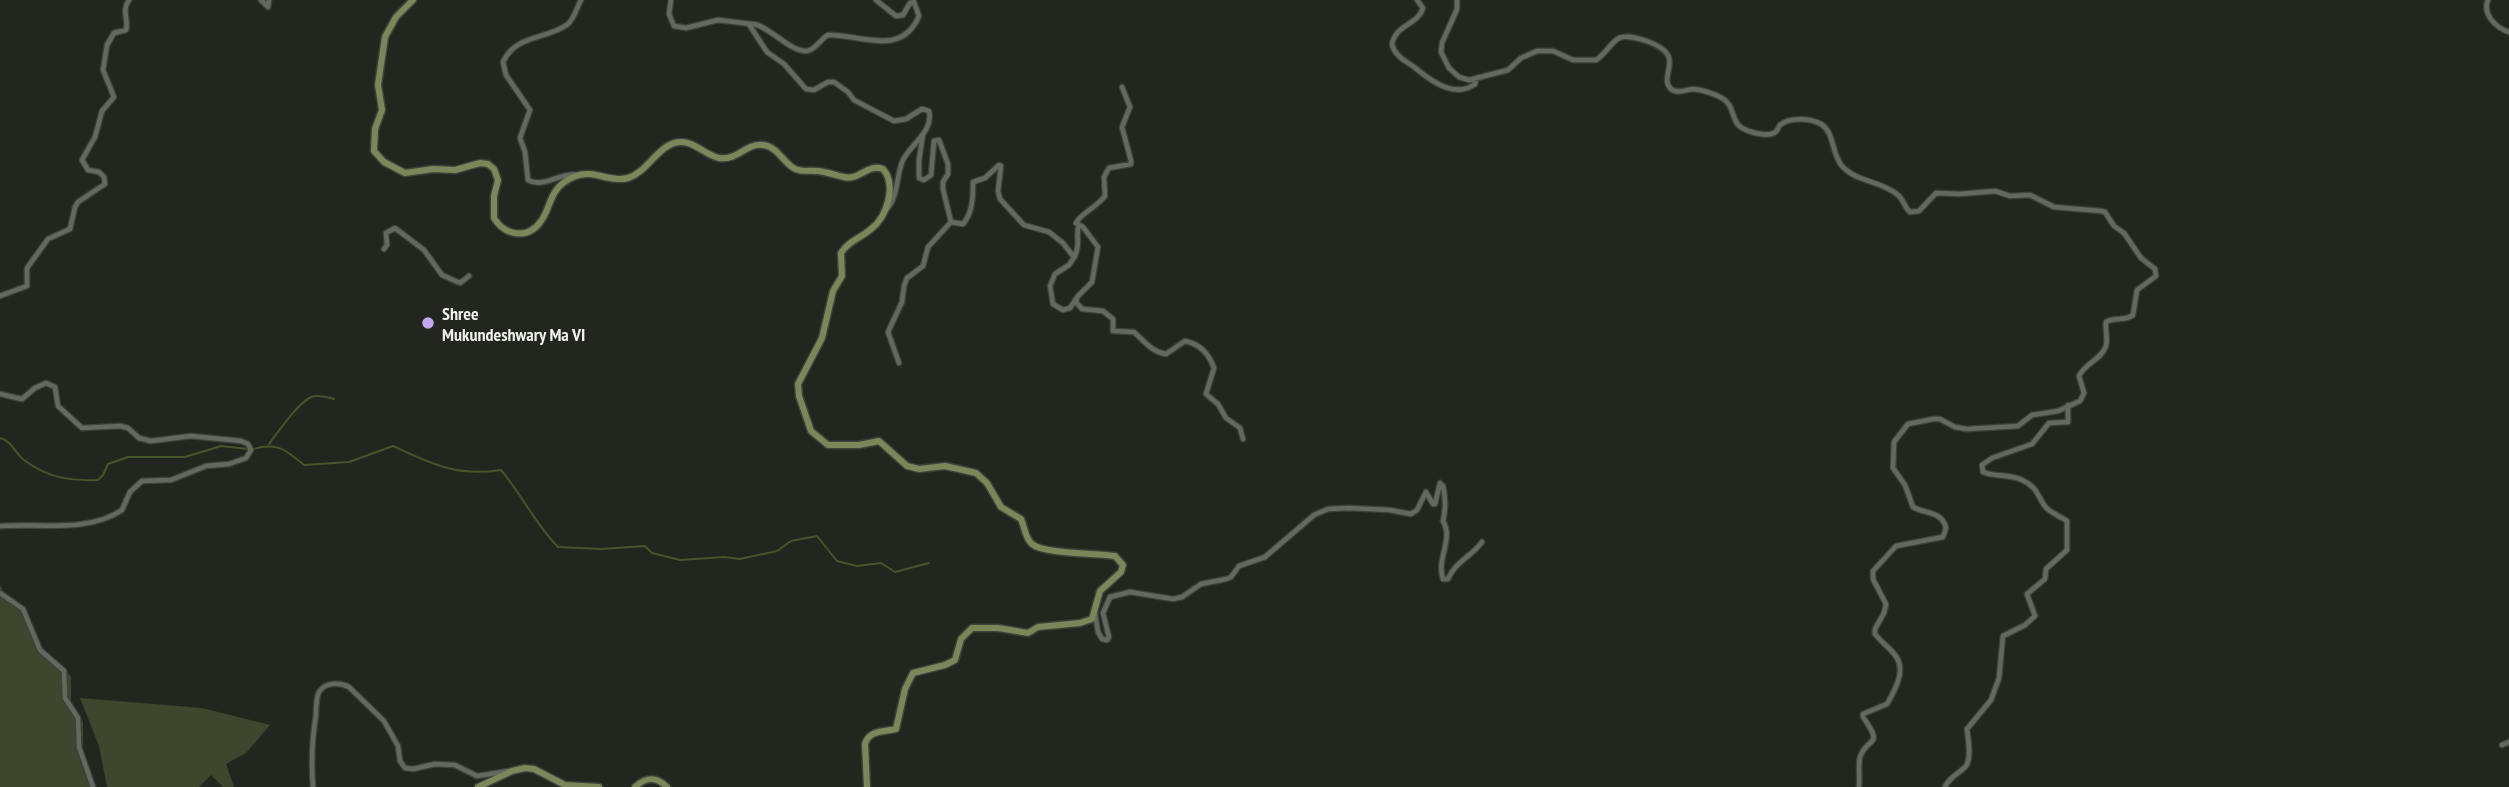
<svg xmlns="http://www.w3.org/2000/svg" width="2509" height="787" font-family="'PT Sans Narrow',sans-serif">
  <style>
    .green { fill: #3f462d }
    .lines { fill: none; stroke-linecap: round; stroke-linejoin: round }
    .stream { stroke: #485429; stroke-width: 2 }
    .street-casing { stroke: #3f413a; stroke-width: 7 }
    .secondary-casing { stroke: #3f413a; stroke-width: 9 }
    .street { stroke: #65685f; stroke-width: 4.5 }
    .secondary { stroke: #7b8659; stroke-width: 6 }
    .poi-dot { fill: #c4a7f1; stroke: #23261e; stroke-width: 2.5 }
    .labels { text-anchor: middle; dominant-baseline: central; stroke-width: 7; stroke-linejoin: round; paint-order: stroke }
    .poi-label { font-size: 18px; font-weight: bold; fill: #f0f1ec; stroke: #23261e; text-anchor: start }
  </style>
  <rect width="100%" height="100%" fill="#23261e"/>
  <path class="green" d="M0,585L9,602L29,615C34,628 39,648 49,658C56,665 65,669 71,677V702L83,722V752L94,781L93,787H0Z
    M80,698L202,708L270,725L246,753L226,764L234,787H223L211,775L199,787H107L99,746Z"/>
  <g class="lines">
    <path class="stream" d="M0,438C12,441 15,453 24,460C48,478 69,481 98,480L103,475L108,464L128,457H185L221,446L248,449
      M269,444C279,431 297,404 311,397C318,394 327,397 334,399
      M253,449C278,442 286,450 304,465L349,462L393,446C432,464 457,477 501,470C522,495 536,525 558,547L601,549L645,546L652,553L680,560L724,557L740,559L777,551L791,541L817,536L837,561L857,566L881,563L895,572L929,563"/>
    <defs>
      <path id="street" d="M261,0L268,7L269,0
        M671,0L669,14L674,26L686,28L718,20L751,24
        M876,0L896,16L903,15L910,3L914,2L919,16C901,58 861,34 828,35C821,39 817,47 810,50C794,57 769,25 753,24L750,26L767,52L784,64L806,89L814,90L828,82H834L848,92L854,100L894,121L906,119L922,109L929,111C934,131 911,144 903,160C896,175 899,195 887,209
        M1417,0L1423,8C1418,25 1396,24 1392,44C1395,58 1409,62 1419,71C1434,83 1456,98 1475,84L1476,79
        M1457,0V9L1442,43L1441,52L1449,68L1459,77L1469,80L1508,70L1521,58L1537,51H1553L1573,60H1596C1606,54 1610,43 1619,38C1631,33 1666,45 1669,58C1672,69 1662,80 1671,89C1677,94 1685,90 1692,89C1700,89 1715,94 1722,98C1735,105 1731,122 1742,128C1749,132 1766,137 1774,133C1778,131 1777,129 1780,125C1790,117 1810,118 1821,124C1835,133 1831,153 1842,166C1856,182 1882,181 1898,195C1904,200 1904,207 1910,212L1919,211L1936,193L1960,194L1995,191L2010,196L2030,195L2054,207L2101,211L2105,212L2114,226L2124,233L2141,258L2155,269L2156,276L2137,290L2133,315C2125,322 2115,316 2106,322C2105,330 2108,339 2106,346C2101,360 2085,363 2079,376L2084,393L2080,401L2058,411L2032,415L2018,426L1967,429L1955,427L1940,419H1933L1908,424L1894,442L1893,468L1905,485L1913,507C1925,514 1942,511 1946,528L1943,537L1896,546L1873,571V579L1886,604L1884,613L1875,629V634C1881,642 1889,647 1895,655C1907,670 1895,690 1887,704L1863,714V717C1885,748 1867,736 1860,757C1858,766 1860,778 1859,787
        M2488,0C2482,14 2496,28 2509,32
        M1122,87L1130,107L1122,127L1131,161V164L1109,168L1104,177L1105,196C1096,208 1081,213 1076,223L1083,227L1098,247L1092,282L1077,297L1076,302L1082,309L1103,311L1113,319V331L1134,332C1144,341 1152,352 1166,354L1185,341C1200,344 1209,354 1214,368L1206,394L1218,404L1226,418L1240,428L1243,439
        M923,134L919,160V178L924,180L931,175L934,141L939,140L948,164V174L943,182V189L951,222L963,224C973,212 973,197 973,182L985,178L999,165L1001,166L998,191L1000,199L1024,225L1049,232L1063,243L1073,256L1075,255C1081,244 1075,235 1079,225
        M579,175C562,171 543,189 528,180L525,152L520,138L530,110L506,75L503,62C516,34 547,40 568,24C574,19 577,7 581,0
        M384,249L387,245L386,233L395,228L424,250L442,275L460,283L469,276
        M1075,256L1069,265L1055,274L1050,286L1053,304L1063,310L1070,308L1076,299
        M0,296L27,286V268L48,239L70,229L75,207L78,202L105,184L104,177L99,172L88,170L82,160L95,137L102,111L114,97L103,70L107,45L114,33L126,30C129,19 121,11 129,0
        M899,363L888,332L902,302L904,286L907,278L923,266L928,247L951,222
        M0,394L22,399L35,388L46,383L55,387L58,406L82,428L120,426L128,428L139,438L151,441L191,436L241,441L248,444L251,450L246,458L229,464L206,466L171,480L142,481L130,492L122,510C88,533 39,523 0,526
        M0,593L23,609L40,650L64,671L65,698L78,718L79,747L93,787
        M1095,613L1098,632L1102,639L1107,640L1109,637L1103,613L1110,597L1130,592L1173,599L1182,597L1201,584L1226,579L1231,577L1239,566L1265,557L1314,515L1328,509L1349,508L1390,510L1411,514L1417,510L1426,492L1433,504H1435L1440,483L1443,486C1446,499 1446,508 1443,521C1454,540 1436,558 1443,579H1448C1455,562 1472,556 1482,542
        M2502,745L2509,742
        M313,787C311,762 312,739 316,715C316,708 316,698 319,692C325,682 340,682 349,687L384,721L398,746L400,761L405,768L413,769L435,764L455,765L477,776L509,771
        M1945,787C1950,776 1959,774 1966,766C1972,758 1968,739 1967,729L1991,700L1999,678L2003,636L2025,625L2035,616L2027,594L2045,579L2046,569L2067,550V521C2060,516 2048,512 2044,505C2037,494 2036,486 2022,480C2010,474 1995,477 1983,472L1982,465L1992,458L2032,444L2049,423L2068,422V405"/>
      <path id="secondary" d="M413,0L396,17L385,37L378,85L382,110L375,129L374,151L384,162L405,173L433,169L455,170L480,163L488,164L494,169L498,180L494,196V218C505,236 528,240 541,221C548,212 549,201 555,192C559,185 568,179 576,176C593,169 610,183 628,178C648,172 659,143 680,142C694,141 705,155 719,158C737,161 746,143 763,145C776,146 782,160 792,167C800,173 808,170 818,171C827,172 835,175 844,177C859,181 868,163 883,169C897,185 887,217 871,229C861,238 848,241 841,253L842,276L833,291L822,338L798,384L799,396L811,431L828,445H859L879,441L907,466L919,469L945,466L976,473L987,483L1001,507L1021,519C1025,528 1025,538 1032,544C1043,554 1097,553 1115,556L1123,565L1121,572L1100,591L1092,619L1080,623L1038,627L1028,633L998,628H972L961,639L955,660L945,665L913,673L905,689L896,729C884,732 869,730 865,744L867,787
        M478,787L512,771L525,768L534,769L565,785L599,787
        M635,787C646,777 656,776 667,787"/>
    </defs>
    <use href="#street" class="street-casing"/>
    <use href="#secondary" class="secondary-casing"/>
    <use href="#street" class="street"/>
    <use href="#secondary" class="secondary"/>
  </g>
  <circle class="poi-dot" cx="428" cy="323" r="7"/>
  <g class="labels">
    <g class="poi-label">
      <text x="442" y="313">Shree<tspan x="442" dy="21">Mukundeshwary Ma VI</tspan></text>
    </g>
  </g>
</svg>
